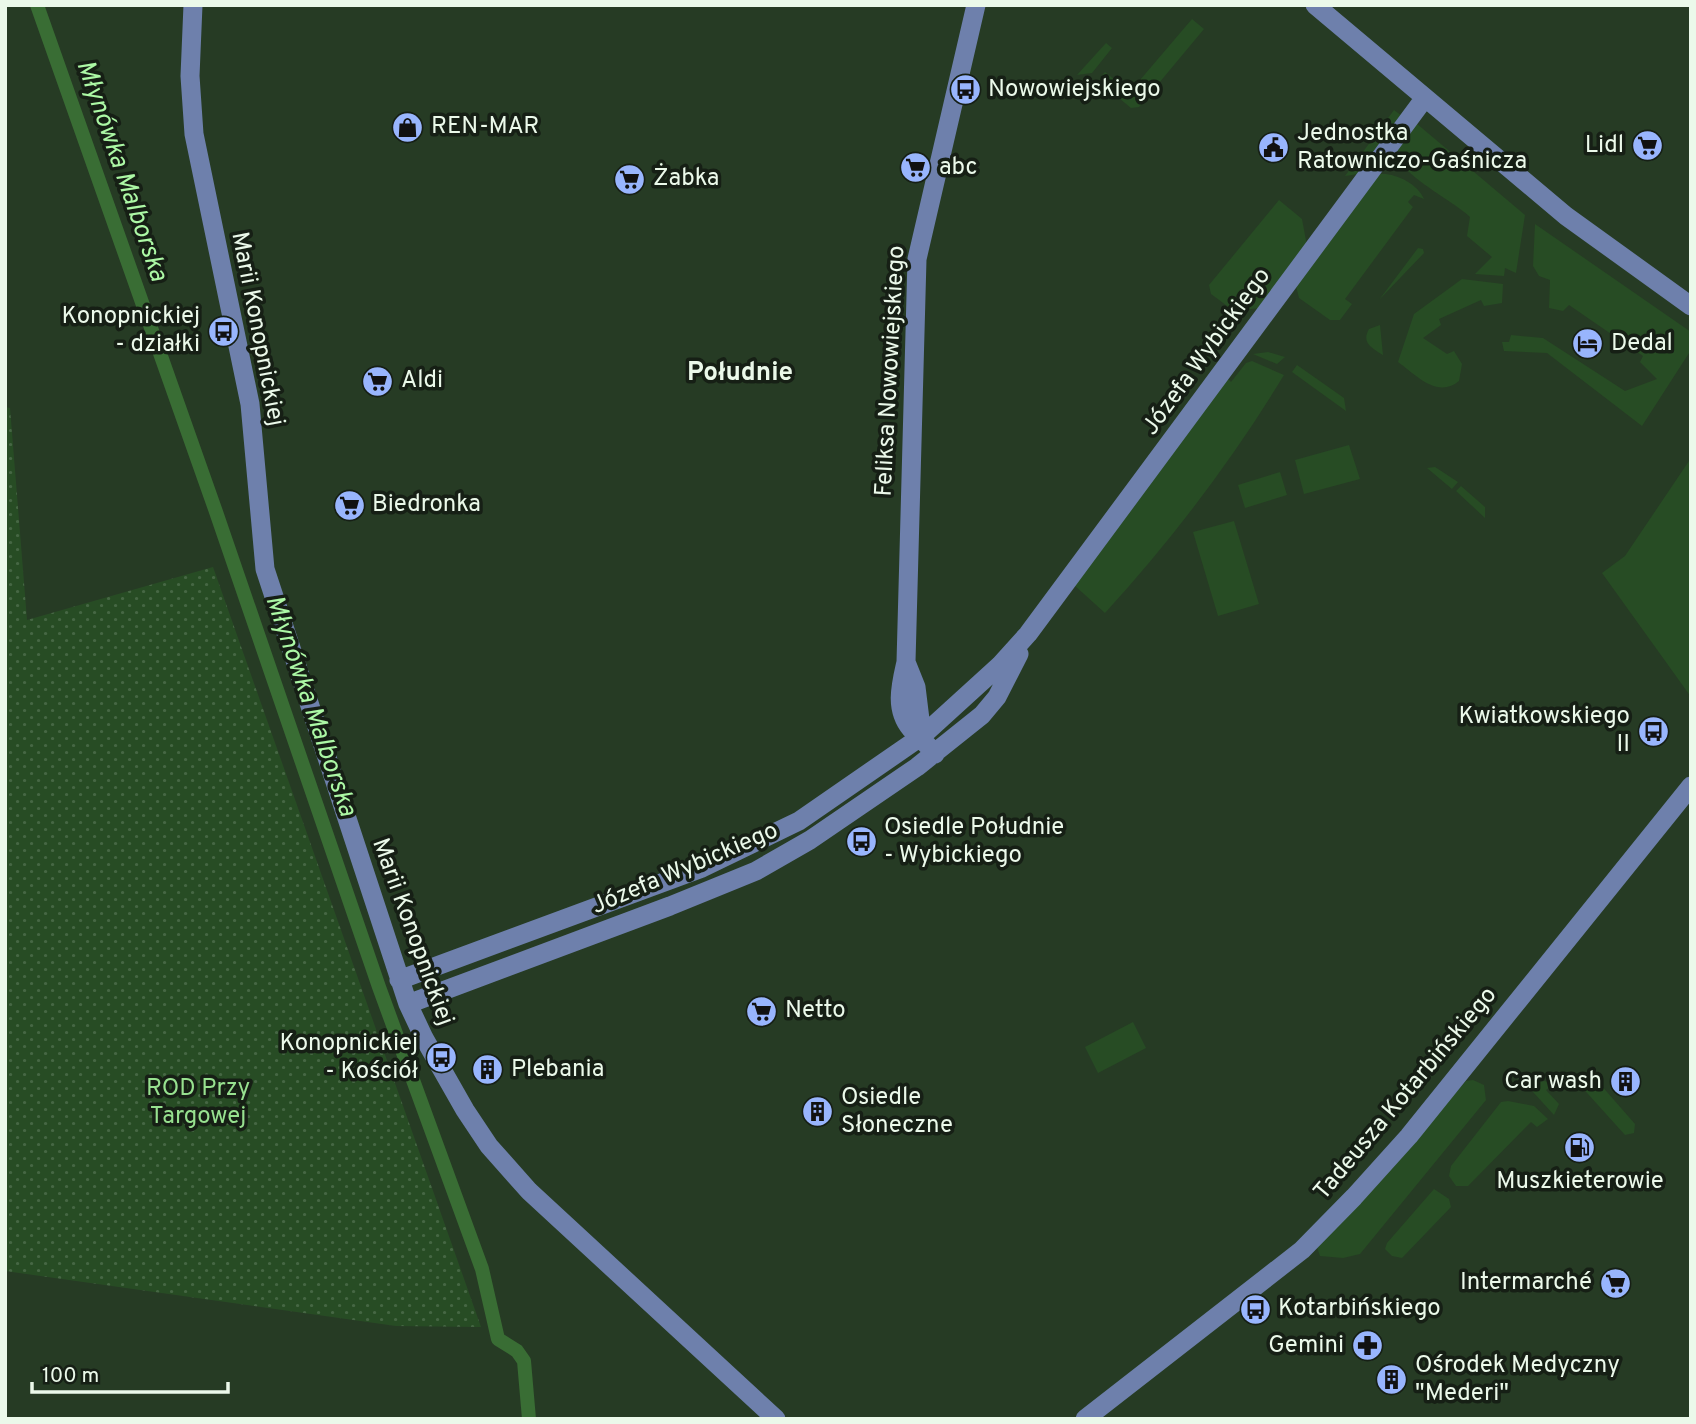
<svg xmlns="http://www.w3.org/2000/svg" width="1696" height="1424" font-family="Overpass,sans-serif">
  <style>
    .grass { fill: #274c24 }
    .garden { fill: url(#garden-dots) }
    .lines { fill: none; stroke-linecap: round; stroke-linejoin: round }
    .canal { stroke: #396d34; stroke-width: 14 }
    .secondary { stroke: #6e80ac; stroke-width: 19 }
    .labels { text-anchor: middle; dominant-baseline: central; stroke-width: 7; stroke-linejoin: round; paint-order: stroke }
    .poi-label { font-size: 24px; fill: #ebf9ea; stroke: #161f15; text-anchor: start }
    .street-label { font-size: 24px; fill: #ebf9ea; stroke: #161f15 }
    .park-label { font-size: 24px; fill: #97e18f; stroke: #161f15 }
    .water-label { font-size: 26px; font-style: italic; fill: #acf8a5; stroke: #161f15 }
    .neighbourhood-label { font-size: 26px; font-weight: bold; fill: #ebf9ea; stroke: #161f15 }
  </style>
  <defs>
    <pattern id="garden-dots" width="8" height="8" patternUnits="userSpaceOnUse" patternTransform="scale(1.75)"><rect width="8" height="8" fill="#274c24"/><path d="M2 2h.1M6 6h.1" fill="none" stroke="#466744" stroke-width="1.8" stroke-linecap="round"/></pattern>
  </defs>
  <rect width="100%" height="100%" fill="#263b24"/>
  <path class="grass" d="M1192,19L1204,29L1139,107L1131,108L1102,84L1100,78L1105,72L1138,99L1147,86L1140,80Z
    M1106,43L1112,48L1092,73L1077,75Z
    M1394,110L1402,116L1359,174L1345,176Z
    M1416,123L1525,215L1516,273L1505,268L1504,276L1475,274L1492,257L1467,236L1470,217C1456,202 1394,172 1397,151C1398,141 1410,130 1416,123Z
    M1381,174C1396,173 1418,184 1424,199L1414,195L1408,202L1413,207L1345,299L1352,304L1340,320H1330L1299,298L1296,286L1376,176Z
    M1279,200L1302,219L1307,246L1260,308L1234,311L1211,294L1209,285Z
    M1535,224L1691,332V350L1642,426L1547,353L1504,351L1502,342H1509L1511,335L1543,338L1625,391L1657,379L1640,362L1643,356L1569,305L1563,311L1549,308L1550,280L1539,276L1533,266Z
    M1418,248L1423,249L1424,253L1379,300Z
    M1462,279L1503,284L1502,303L1484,306L1481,300L1439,319L1441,325L1423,338L1447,354L1454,351L1462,364L1459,381C1437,399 1416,375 1398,362L1414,314Z
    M1380,325L1383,355C1372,348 1361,343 1369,329Z
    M1268,352L1285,357L1277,364L1253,354Z
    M1252,361L1284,375C1233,459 1172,540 1105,613L1074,585L1227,378L1231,382L1246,363Z
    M1297,365L1344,398L1346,411L1292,372Z
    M1349,445L1360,479L1304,494L1295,460Z
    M1691,458V697L1602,573L1625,556Z
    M1435,467L1458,482L1452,489L1427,468Z
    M1280,472L1287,495L1245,508L1238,485Z
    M1461,486L1485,507V518L1456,491Z
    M1234,521L1259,604L1218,616L1193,532Z
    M1133,1022L1146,1048L1098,1073L1085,1047Z
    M1585,1075L1593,1076L1635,1124L1634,1133L1625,1135L1579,1084Z
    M1473,1080L1484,1085L1486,1100L1360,1254L1343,1258L1320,1256L1317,1247L1466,1081Z
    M1544,1081L1557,1083L1546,1090L1559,1104L1554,1115L1533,1092L1535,1083Z
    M1508,1101L1534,1106L1548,1119L1537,1127L1531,1122L1468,1186H1456L1449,1176L1451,1166L1501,1102Z
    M1434,1189L1449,1199L1451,1207L1402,1258L1392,1256L1385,1249L1387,1243Z"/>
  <path class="garden" d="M5,407L10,408L27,620L213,567L481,1327L396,1326L5,1271Z"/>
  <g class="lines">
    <path class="canal" d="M37,5L215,509L379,987L482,1269L498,1339L517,1351L524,1361L529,1419"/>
    <path class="secondary" d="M193,5L190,76L194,134L250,404L265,569L408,1004L424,1038L465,1110L489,1146L529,1191L776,1419
      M1315,5L1566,216L1691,306
      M906,662L916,687L922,736
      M935,754C927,744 919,737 911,729C894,709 901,684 906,662L917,259L976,5
      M399,980L702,868L799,821L922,736L1000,665L1028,634L1424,99
      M408,1004L670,906L756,871L810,840L917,767L982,715L997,697L1019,654
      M1085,1419L1302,1250L1354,1197L1409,1136L1691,786"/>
  </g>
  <defs>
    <symbol id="bus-disc" viewBox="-11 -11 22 22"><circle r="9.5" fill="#98b5fd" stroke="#161f15"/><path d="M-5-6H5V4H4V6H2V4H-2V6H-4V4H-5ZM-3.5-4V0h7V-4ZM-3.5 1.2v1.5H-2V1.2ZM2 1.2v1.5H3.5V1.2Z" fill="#111"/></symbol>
    <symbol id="shop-disc" viewBox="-11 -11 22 22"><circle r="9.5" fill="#98b5fd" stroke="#161f15"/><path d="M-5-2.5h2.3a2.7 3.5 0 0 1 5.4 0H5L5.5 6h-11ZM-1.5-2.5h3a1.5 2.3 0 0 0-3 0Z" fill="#111"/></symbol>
    <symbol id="supermarket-disc" viewBox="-11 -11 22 22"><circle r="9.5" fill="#98b5fd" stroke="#161f15"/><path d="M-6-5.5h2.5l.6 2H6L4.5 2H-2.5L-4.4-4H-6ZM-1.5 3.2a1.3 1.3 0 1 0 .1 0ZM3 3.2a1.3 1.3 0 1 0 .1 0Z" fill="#111"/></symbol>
    <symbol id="civic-disc" viewBox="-11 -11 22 22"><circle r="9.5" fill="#98b5fd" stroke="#161f15"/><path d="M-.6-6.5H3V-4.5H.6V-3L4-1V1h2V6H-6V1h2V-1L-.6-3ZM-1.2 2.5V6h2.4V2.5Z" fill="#111"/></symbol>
    <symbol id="hotel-disc" viewBox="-11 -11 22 22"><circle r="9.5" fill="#98b5fd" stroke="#161f15"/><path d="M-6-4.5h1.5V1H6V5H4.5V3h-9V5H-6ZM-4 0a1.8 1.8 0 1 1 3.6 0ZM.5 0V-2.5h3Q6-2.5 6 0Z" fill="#111"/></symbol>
    <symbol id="building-disc" viewBox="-11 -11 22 22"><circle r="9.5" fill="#98b5fd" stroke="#161f15"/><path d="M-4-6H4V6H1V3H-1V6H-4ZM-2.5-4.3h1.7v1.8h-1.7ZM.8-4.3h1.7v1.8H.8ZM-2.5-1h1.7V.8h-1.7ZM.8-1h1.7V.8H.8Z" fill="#111"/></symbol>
    <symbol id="fuel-disc" viewBox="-11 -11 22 22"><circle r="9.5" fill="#98b5fd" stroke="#161f15"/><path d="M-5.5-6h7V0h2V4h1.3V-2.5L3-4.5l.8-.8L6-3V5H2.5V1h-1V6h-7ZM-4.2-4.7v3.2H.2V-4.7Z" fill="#111"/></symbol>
    <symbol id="pharmacy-disc" viewBox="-11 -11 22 22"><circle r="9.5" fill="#98b5fd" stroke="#161f15"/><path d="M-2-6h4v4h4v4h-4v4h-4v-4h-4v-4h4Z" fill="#111"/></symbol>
  </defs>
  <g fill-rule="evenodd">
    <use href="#bus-disc" x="948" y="72" width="35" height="35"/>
    <use href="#shop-disc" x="390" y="110" width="35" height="35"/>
    <use href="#supermarket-disc" x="1630" y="128" width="35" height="35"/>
    <use href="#civic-disc" x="1256" y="130" width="35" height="35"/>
    <use href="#supermarket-disc" x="898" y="150" width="35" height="35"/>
    <use href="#supermarket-disc" x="612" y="162" width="35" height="35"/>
    <use href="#bus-disc" x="206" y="314" width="35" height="35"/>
    <use href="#hotel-disc" x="1570" y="326" width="35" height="35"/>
    <use href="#supermarket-disc" x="360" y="364" width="35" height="35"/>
    <use href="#supermarket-disc" x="332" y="488" width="35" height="35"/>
    <use href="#bus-disc" x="1636" y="714" width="35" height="35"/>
    <use href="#bus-disc" x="844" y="824" width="35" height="35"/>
    <use href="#supermarket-disc" x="744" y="994" width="35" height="35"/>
    <use href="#bus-disc" x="424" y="1040" width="35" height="35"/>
    <use href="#building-disc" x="470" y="1052" width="35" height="35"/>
    <use href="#building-disc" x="1608" y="1064" width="35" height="35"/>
    <use href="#building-disc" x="800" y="1094" width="35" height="35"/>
    <use href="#fuel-disc" x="1562" y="1130" width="35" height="35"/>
    <use href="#supermarket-disc" x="1598" y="1266" width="35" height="35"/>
    <use href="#bus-disc" x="1238" y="1292" width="35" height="35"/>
    <use href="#pharmacy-disc" x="1350" y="1328" width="35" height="35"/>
    <use href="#building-disc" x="1374" y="1362" width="35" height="35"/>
  </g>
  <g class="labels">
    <g class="poi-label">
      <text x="988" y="90">Nowowiejskiego</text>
      <text x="431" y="127">REN-MAR</text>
      <text x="1297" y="134">Jednostka<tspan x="1297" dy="28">Ratowniczo-Gaśnicza</tspan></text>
      <text x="1624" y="146" text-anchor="end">Lidl</text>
      <text x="939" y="168">abc</text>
      <text x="653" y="179">Żabka</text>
      <text x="200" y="317" text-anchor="end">Konopnickiej<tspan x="200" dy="28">- działki</tspan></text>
      <text x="1611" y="344">Dedal</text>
      <text x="401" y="381">Aldi</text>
      <text x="372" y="505">Biedronka</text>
      <text x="1630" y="717" text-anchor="end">Kwiatkowskiego<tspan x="1630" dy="28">II</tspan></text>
      <text x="884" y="828">Osiedle Południe<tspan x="884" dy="28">- Wybickiego</tspan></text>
      <text x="785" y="1011">Netto</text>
      <text x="418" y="1044" text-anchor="end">Konopnickiej<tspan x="418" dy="28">- Kościół</tspan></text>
      <text x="511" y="1070">Plebania</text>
      <text x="1602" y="1082" text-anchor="end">Car wash</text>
      <text x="841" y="1098">Osiedle<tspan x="841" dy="28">Słoneczne</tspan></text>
      <text x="1580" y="1182" text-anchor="middle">Muszkieterowie</text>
      <text x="1592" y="1283" text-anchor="end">Intermarché</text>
      <text x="1278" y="1309">Kotarbińskiego</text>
      <text x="1344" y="1346" text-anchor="end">Gemini</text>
      <text x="1415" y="1366">Ośrodek Medyczny<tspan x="1415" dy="28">"Mederi"</tspan></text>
    </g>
    <g class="street-label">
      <text transform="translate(257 329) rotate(79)">Marii Konopnickiej</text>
      <text transform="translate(1207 352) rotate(-54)">Józefa Wybickiego</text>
      <text transform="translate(891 371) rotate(-87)">Feliksa Nowowiejskiego</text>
      <text transform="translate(685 869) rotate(-23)">Józefa Wybickiego</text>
      <text transform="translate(412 932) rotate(70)">Marii Konopnickiej</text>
      <text transform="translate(1406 1094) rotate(-50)">Tadeusza Kotarbińskiego</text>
    </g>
    <g class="park-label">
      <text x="198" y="1089">ROD Przy<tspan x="198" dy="28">Targowej</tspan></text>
    </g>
    <g class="water-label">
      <text transform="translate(121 171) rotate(71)">Młynówka Malborska</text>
      <text transform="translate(310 706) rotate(71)">Młynówka Malborska</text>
    </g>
    <g class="neighbourhood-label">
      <text x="740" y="373">Południe</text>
    </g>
  </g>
  <rect width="1696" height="1424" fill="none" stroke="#ebf9ea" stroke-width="14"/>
  <path d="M32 1382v10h196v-10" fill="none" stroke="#ebf9ea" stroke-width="3.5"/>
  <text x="42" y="1382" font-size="21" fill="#ebf9ea" stroke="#161f15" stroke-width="5" paint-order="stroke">100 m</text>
</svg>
